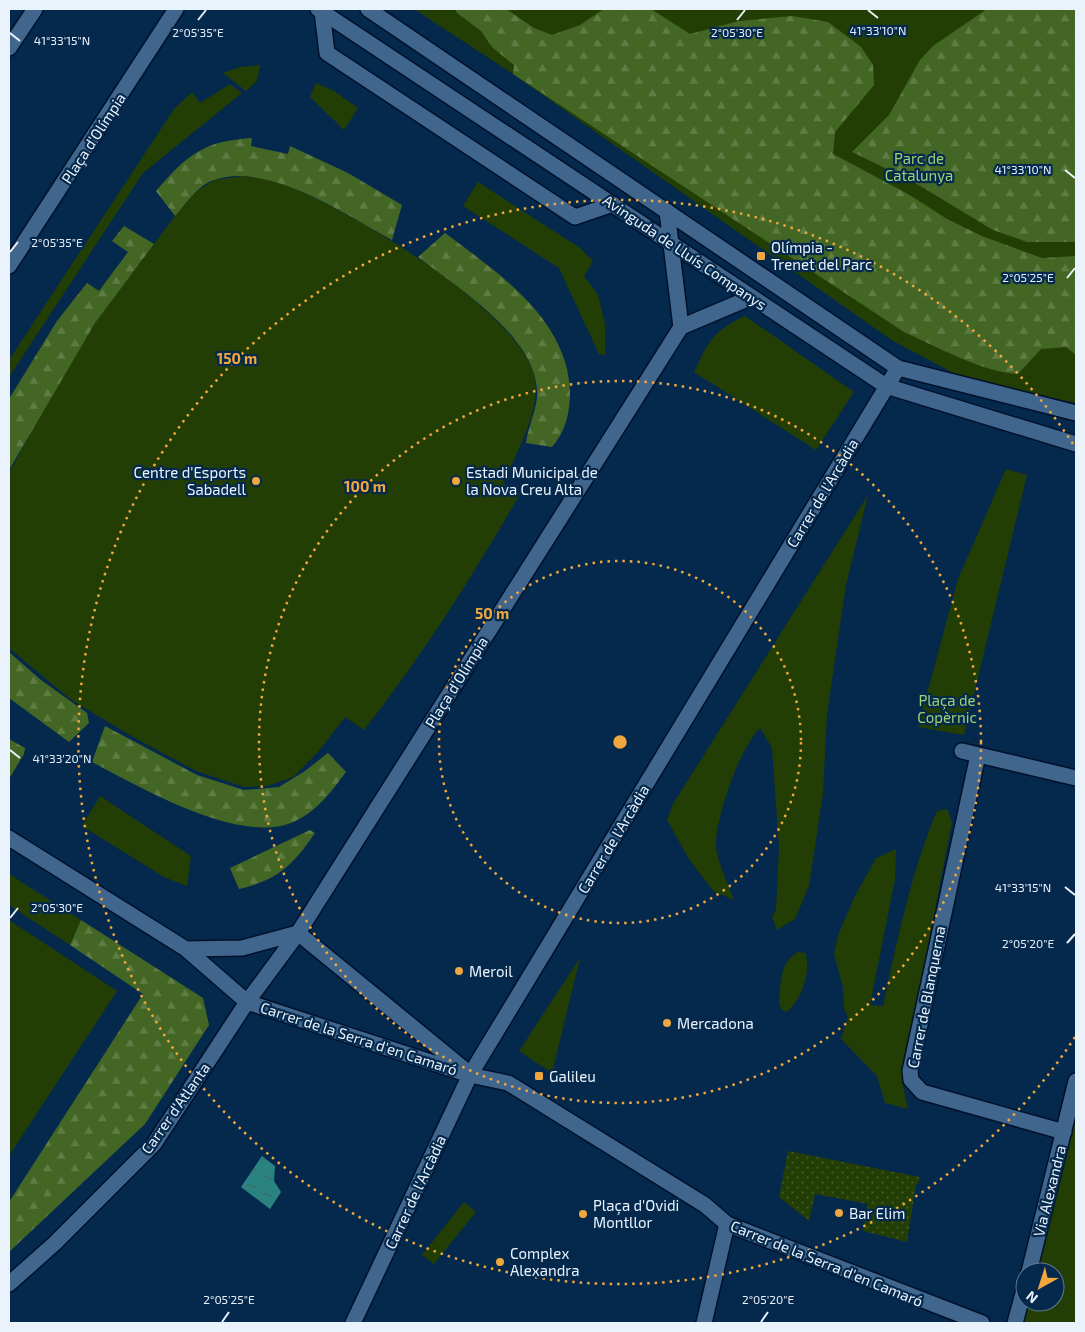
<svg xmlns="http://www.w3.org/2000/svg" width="1085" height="1332" font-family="'Exo 2',sans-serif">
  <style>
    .green { fill: #233e04 }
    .forest { fill: url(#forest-firs) }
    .garden { fill: url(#garden-dots) }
    .water { fill: url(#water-ripples) }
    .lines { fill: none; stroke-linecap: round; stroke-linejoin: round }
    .street-casing { stroke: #00112b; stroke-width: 18 }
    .street { stroke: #41668e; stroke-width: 15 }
    .ticks { fill: none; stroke: #eaf2fc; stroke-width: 2 }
    .ring { fill: none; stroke: #efa73e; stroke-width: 2.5; stroke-dasharray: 2.5 5 }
    .poi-dot { fill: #efa73e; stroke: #04294d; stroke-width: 2 }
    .labels { text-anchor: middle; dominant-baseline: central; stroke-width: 4.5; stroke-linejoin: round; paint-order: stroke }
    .street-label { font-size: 15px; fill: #eaf2fc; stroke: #04294d }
    .park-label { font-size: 15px; fill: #9ed174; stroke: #04294d }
    .poi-label { font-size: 15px; fill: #eaf2fc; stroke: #04294d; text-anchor: start }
    .ticks-label { font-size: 12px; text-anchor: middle; fill: #eaf2fc; stroke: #04294d; stroke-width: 4.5; stroke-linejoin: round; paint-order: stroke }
    .centre { fill: #efa73e; stroke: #04294d; stroke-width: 2.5 }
    .ring-label { font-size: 15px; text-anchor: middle; font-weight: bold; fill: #efa73e; stroke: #04294d; stroke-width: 4.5; stroke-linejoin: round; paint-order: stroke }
  </style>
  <defs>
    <pattern id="forest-firs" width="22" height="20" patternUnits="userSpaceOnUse" patternTransform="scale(1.25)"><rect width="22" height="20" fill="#446624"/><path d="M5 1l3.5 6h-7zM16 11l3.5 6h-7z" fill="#5f7c45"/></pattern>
    <pattern id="garden-dots" width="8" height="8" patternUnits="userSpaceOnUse" patternTransform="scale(1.25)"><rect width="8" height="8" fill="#233e04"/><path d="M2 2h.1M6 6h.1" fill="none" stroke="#435a2a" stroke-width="1.8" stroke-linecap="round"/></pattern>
    <pattern id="water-ripples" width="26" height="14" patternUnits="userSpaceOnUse" patternTransform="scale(1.25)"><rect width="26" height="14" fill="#2b8381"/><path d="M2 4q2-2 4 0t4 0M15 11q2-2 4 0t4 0" fill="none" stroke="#376969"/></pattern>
  </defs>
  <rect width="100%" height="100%" fill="#04294d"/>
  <path class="green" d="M414,9H1076V403L961,377L893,341L513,74Z
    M260,65L257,81L246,91L223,73L240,67Z
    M316,83L334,91L358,108L344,130L310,97Z
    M230,84L242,93L143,173L9,377V360L174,109L192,92L200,103Z
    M244,176C254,177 265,178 274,181C337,201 525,312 535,380C540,411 516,455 503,483L520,494C473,576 423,655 364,730L345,717L318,752L293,777L268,786L244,787L196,771L133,737L70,699L9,648V473L52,393L97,320L175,216L196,192L214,180Z
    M478,182L580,248L593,261L584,276L598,295L605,324V355L599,354L559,268L463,206Z
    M745,316L854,392L816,450L694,372C709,341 713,331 745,316Z
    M1006,469L1027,475L964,735L918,727L958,579Z
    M868,495L846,585L827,714L823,793L809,886L795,919L777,930L772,917L776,910L779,847L772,748L760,728C740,748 716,815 716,845C716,859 729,886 734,900L713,891L689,859L667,820L673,804Z
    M100,796L191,856L187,886L164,877L82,826Z
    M947,809L952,822L902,1081L908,1109L885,1103L877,1076L841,1039L848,1017L844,1009L843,987L834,954L838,935L855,896L876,858L896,849L895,879L870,1005L883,1006C897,942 911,872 937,811Z
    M9,874L81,920L70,945L9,905Z
    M9,920L117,991L9,1156Z
    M798,952L805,953C812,970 801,1002 786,1012L781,1009L779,1003C781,984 779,962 798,952Z
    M580,958L552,1073L519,1051Z
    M1076,1081V1323H1015L1025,1302H1055V1272H1029Z
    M464,1202L476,1212L434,1264L422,1255Z"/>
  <path class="forest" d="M456,9H506L534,28L552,35L580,25L604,9H651L690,34L739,21L792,16L828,22L861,47L873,65L874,85L835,132L833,154L908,194L947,219L982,236L1042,258L1076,256V355L1066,347L1041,349L1018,374C985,373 935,346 904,332L513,74L514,65L493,48L481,31L456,12Z
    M987,9H1076V242H1027L993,230L912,181L852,152L889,115L920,60L933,46Z
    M252,138L251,146L288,154L290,146L348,173L402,205L392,240C346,215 268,161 214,180C198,185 186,204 175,216L156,191C187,155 203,141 252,138Z
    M124,226L154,244L95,323L9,470V399L57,321L87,283L99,291L128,252L112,241Z
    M445,233C498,273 567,318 570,391C570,412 566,431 552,447L526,443C528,428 535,413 537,398C541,339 459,289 418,257Z
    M9,652L41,680L87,713L89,723L69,742L9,698Z
    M105,726L197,775L244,790L279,787L305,771L328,753L346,772C331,792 316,813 291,823C237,844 140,787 92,762Z
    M9,739L25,748L24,754L9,779Z
    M310,830L315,833C293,865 278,880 239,889L230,868Z
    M81,920L203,998L209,1025L145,1124L9,1252V1202L143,994L70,945Z"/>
  <path class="garden" d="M788,1151L920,1177L918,1184H916L907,1242L863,1231L868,1204L815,1194L809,1221L779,1197Z"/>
  <path class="water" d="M262,1156L275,1166L274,1181L281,1192L270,1209L241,1187Z"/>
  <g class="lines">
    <defs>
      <path id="street" d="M318,9L886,386L1076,444
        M368,9L898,368L1076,413
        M322,11L327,53L575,217L613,204
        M9,48L35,9
        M9,266L176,9
        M681,327L752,297
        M962,751L1076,778
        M978,755L910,1071L911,1080L922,1092L1064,1132
        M9,838L186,949L247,1002L470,1075L508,1083L705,1205L727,1224L982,1323
        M298,933L464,1069
        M186,949L242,948L298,933
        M1029,1272L1076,1081
        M9,1284L55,1243L154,1144L247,1002L298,933L681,327L667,211
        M353,1323L470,1075L898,368
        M704,1323L727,1224
        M1015,1323L1025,1286"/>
    </defs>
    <use href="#street" class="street-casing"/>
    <use href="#street" class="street"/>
  </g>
  <path class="ticks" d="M868,10L878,18M198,20L206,10M737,20L745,10M10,33L20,41M1065,170L1075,178M10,252L18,242M1067,278L1075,268M10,750L20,758M1065,887L1075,895M10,918L18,908M1067,943L1075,934M222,1322L229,1312M761,1322L768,1312"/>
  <g class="ring">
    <circle cx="620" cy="742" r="181"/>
    <circle cx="620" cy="742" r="361"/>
    <path d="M1075 1037A542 542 0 1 1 1075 447"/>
  </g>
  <g class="poi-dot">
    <rect x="756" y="251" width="10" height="10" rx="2.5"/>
    <circle cx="256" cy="481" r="5"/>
    <circle cx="456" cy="481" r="5"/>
    <circle cx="459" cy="971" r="5"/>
    <circle cx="667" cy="1023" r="5"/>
    <rect x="534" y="1071" width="10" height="10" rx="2.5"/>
    <circle cx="839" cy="1213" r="5"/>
    <circle cx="583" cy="1214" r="5"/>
    <circle cx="500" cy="1262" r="5"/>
  </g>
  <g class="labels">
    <g class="street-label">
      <text transform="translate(93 138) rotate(-57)">Plaça d'Olímpia</text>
      <text transform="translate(685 252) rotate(34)">Avinguda de Lluís Companys</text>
      <text transform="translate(822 493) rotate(-59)">Carrer de l'Arcàdia</text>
      <text transform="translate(456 682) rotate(-58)">Plaça d'Olímpia</text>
      <text transform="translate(613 839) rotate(-59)">Carrer de l'Arcàdia</text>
      <text transform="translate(926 997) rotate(-79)">Carrer de Blanquerna</text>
      <text transform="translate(359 1038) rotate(18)">Carrer de la Serra d'en Camaró</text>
      <text transform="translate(175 1108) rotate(-55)">Carrer d'Atlanta</text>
      <text transform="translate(1049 1191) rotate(-76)">Via Alexandra</text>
      <text transform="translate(415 1192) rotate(-65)">Carrer de l'Arcàdia</text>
      <text transform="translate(827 1263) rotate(22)">Carrer de la Serra d'en Camaró</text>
    </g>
    <g class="park-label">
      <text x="919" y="158">Parc de<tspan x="919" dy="17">Catalunya</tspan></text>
      <text x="947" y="700">Plaça de<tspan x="947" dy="17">Copèrnic</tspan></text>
    </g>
    <g class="poi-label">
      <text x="771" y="247">Olímpia -<tspan x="771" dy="17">Trenet del Parc</tspan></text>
      <text x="246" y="472" text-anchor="end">Centre d'Esports<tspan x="246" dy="17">Sabadell</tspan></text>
      <text x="466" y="472">Estadi Municipal de<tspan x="466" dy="17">la Nova Creu Alta</tspan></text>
      <text x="469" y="971">Meroil</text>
      <text x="677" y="1023">Mercadona</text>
      <text x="549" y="1076">Galileu</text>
      <text x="593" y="1205">Plaça d'Ovidi<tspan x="593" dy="17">Montllor</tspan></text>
      <text x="849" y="1213">Bar Elim</text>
      <text x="510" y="1253">Complex<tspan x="510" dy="17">Alexandra</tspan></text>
    </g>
  </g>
  <g class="ticks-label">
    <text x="878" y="35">41°33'10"N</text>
    <text x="198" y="37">2°05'35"E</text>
    <text x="737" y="37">2°05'30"E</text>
    <text x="62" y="45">41°33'15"N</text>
    <text x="1023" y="174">41°33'10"N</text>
    <text x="57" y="247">2°05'35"E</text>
    <text x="1028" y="282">2°05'25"E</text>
    <text x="62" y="763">41°33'20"N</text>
    <text x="1023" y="892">41°33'15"N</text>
    <text x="57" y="912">2°05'30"E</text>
    <text x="1028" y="948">2°05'20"E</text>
    <text x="229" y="1304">2°05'25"E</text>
    <text x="768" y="1304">2°05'20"E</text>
  </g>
  <circle cx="620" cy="742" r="8" class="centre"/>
  <g class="ring-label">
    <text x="237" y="364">150 m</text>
    <text x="365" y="492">100 m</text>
    <text x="492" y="619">50 m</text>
  </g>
  <rect width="1085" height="1332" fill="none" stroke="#eaf2fc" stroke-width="20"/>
  <g transform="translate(1040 1287) rotate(219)"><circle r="24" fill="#04294d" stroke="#607993"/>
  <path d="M0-4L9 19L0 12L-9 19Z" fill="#efa73e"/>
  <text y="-8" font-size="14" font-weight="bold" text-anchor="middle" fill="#eaf2fc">N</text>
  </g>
</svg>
